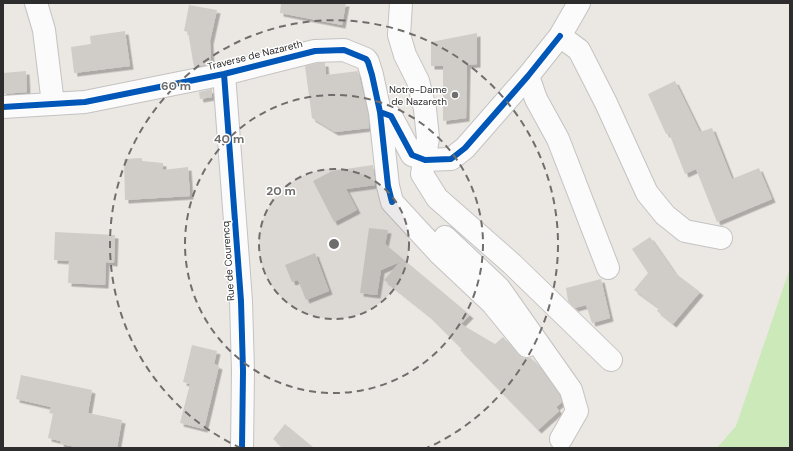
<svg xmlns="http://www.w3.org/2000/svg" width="793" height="451" font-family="'DM Sans',sans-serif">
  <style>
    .green { fill: #cbe9b9 }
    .building { fill: #d0cdc9; filter: url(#shadow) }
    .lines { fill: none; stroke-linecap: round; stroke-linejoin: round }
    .minor-casing { stroke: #c4c3c3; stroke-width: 24 }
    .minor { stroke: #fcfbfb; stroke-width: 22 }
    .cycleway-casing { stroke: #fff; stroke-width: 8 }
    .cycleway { stroke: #0057b8; stroke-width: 6 }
    .ring { fill: none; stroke: #706e6c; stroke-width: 2; stroke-dasharray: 7 5 }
    .poi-dot { fill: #706e6c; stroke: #fff; stroke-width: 1.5 }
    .labels { text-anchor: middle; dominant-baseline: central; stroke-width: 3; stroke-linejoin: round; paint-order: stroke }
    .street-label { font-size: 10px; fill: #2d2d2d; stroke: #fff }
    .poi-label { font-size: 10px; fill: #2d2d2d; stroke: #fff; text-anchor: end }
    .centre { fill: #706e6c; stroke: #fff; stroke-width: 2 }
    .ring-label { font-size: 12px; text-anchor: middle; font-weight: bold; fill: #706e6c; stroke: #fff; stroke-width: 3; stroke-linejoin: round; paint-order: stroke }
  </style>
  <defs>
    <filter id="shadow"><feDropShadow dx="3.5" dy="3.5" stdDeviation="0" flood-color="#0004"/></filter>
  </defs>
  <rect width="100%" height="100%" fill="#ebe7e2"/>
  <path class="green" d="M790,268V448H717L736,426Z"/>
  <path class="building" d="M281,3H346L342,25L280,13Z
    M189,5L217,10L210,41L211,64L194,67L188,32L184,31Z
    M125,31L130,66L74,73L71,47L91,44L90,36Z
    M477,33V64L467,65L466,118L443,121V66H431V42Z
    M317,63H325L326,75L358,71L368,114L369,128L335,132L312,118L305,66Z
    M26,71L27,92L3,94V73Z
    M675,81L700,132L712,128L732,179L759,168L772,199L717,222L696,169L685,174L669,133L666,134L648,94Z
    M212,89V97L200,99L199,92Z
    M142,158V161L163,163V170L188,167L190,196L125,200L124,159Z
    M373,165L375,185L346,189L357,210L334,222L313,181L332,171Z
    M369,228L388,230L385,244L470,315L461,324L495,344L503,337L518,354L523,358H531L538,365L560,395L562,402L556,407L559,411L538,430L460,350L462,349L428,315L384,280L400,262L381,270L377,295L360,293Z
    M55,232L115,235L114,263L106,262L105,285L68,283L69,261L54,260Z
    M650,237L675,273L700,292L673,324L657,311L659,308L634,290L648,273L632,249Z
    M315,253L329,291L306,300L298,280L292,282L285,265Z
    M601,279L610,318L592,323L586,305L575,308L568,301L566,288Z
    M192,345L217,351L214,364L219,366L204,429L180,423L190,384L183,382Z
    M21,375L92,390L88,413L122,420L117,448H81L61,444L60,441L48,438L53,414L49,413L51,407L16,399Z
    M285,424L314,448H283L273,439Z"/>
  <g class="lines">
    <defs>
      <path id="minor" d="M36,3L44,30L53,104
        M401,3L399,35L405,55L418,81L425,109L428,138L422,174L437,198L512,264L611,360
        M560,36L579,50L606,103L647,193L665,215L685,231L721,238
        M224,74L241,301L243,371L242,448
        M528,76L536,99L558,139L608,268
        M3,107L85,102L224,74L315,51L344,50L366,59L368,62L372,75L380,112L388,186L392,202L440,254L492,303L527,346
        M380,112L391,116L412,155L425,160L451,159L465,148L528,76L560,36L579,3
        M445,237L499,288L571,390L577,411L561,439"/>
    </defs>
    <use href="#minor" class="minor-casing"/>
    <use href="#minor" class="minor"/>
    <defs>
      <path id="cycleway" d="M224,74L241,301L243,371L242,448
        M3,107L85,102L224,74L315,51L344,50L366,59L368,62L372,75L380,112L388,186L392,202
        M380,112L391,116L412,155L425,160L451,159L465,148L528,76L560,36"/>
    </defs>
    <use href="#cycleway" class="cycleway-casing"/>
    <use href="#cycleway" class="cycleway"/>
  </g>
  <circle cx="334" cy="244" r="75" fill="#706e6c" fill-opacity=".12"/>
  <g class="ring">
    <circle cx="334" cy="244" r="75"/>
    <circle cx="334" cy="244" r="149"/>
    <path d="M241 448A224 224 0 1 1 427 448"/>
  </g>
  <circle class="poi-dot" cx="455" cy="95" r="4"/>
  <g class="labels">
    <g class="street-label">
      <text transform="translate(255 55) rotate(-14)">Traverse de Nazareth</text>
      <text transform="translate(228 261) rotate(-94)">Rue de Courencq</text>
    </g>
    <g class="poi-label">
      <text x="447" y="89">Notre-Dame<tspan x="447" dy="12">de Nazareth</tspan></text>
    </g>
  </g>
  <circle cx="334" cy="244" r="6" class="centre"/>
  <g class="ring-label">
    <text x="176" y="90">60 m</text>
    <text x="229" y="143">40 m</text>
    <text x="281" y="195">20 m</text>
  </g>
  <rect width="793" height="451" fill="none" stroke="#2d2d2d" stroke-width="8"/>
</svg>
